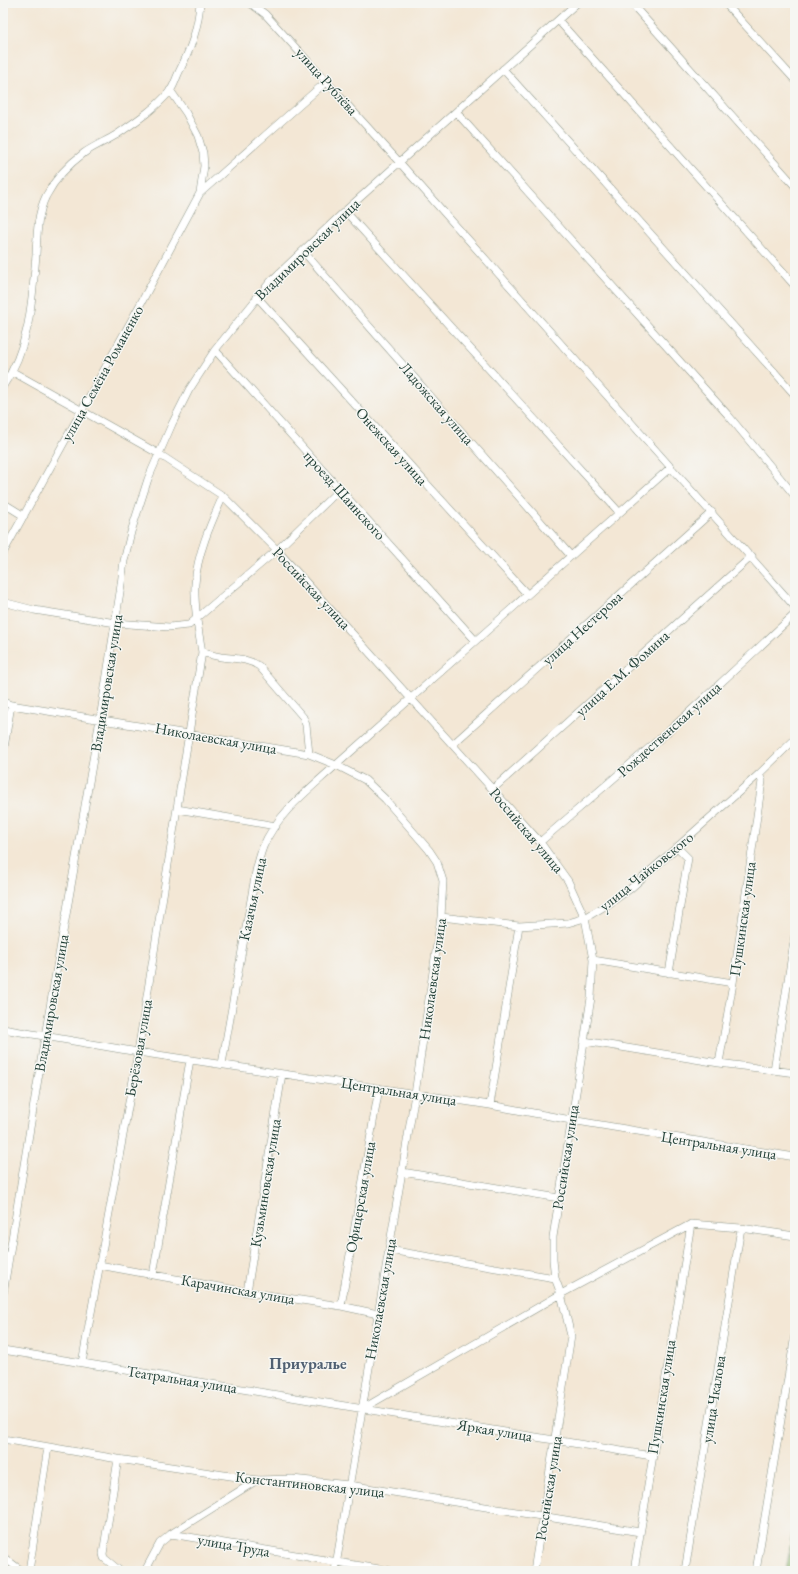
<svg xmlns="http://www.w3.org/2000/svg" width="798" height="1574" font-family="'EB Garamond',serif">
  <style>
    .forest { fill: #8cb268; stroke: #56784e }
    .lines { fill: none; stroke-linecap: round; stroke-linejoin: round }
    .minor-casing { stroke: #899284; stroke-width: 8 }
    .minor { stroke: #fff; stroke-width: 7 }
    .labels { text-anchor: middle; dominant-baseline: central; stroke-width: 3; stroke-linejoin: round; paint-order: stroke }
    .street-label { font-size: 15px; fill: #1f3d34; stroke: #f6f6f2 }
    .neighbourhood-label { font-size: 16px; font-weight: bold; fill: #506072; stroke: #f6f6f2 }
  </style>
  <rect width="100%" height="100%" fill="#f6f6f2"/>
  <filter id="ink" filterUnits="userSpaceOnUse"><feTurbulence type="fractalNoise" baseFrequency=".025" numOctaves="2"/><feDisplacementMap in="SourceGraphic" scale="8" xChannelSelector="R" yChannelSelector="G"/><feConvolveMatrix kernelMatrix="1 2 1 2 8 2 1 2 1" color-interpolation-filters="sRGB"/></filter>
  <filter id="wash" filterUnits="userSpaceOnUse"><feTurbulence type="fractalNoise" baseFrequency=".012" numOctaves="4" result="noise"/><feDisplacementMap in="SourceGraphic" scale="16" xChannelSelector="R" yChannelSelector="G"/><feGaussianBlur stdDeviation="0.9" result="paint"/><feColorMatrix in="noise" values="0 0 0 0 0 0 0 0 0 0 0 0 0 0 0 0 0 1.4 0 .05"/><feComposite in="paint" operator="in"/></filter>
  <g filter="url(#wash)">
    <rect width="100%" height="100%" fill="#f3e7d5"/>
    <path class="forest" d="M795,1516V1571H786Z"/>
  </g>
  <g filter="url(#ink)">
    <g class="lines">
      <defs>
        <path id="minor" d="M250,3L265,14L400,163L795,607
          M631,3L795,186
          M725,3L795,80
          M558,20L795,286
          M503,69L795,395
          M456,112L728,415L795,496
          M200,193L327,81
          M345,211L619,512
          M303,251L570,555
          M257,297L527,594
          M215,350L475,640
          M13,372L159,454L223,496L277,550L540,842L568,881L585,918L593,960L591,998L553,1237V1260L555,1278L561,1294L571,1336L534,1571
          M3,386C30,347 32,301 36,255C37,236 37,214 46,196C55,179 69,164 84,153C94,146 106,141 116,135C135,122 155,109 170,91C174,86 176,78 179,72C191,48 198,29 200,3
          M3,503L24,516
          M3,553L141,303L200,193L204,166L203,153L198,136L186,113L170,90
          M3,602L34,610L116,623L169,627L189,625L277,550L340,489
          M202,652C208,654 215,656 221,657C235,659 247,658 259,666L303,717L306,725L309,754
          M3,702L11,705L309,754L336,765L365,780L385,799L429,850L437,862L443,881L441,917L415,1094L335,1571
          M453,744L712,512
          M3,754L11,705
          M493,789L752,556
          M177,809L276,826
          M540,842L671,729L795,614
          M441,917L519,926L568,923L585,918L610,903L630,889L759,774L795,739
          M593,960L733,983
          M669,973L688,858L677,847
          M3,1029L138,1052L490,1105L571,1120L795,1157
          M584,1041L719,1063L795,1073
          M719,1063L733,983L762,781L759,774
          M222,1064L256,871C258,863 260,855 263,847C277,813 310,789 336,765L671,467
          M774,1070L795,935
          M490,1105L519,926
          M402,1172L559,1198
          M389,1250L555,1278
          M99,1265L247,1292L341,1306L378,1314
          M153,1275L190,1060
          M247,1292L282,1074
          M3,1294L45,1036L100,719L120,592L124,561L131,532L148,479L172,424L189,390L215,350L271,281L345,211L577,3
          M341,1306L379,1088
          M3,1350L652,1456
          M82,1363L138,1052L202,652C198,630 194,607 195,584C197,554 211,523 223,496
          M362,1409L561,1294L691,1224L741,1228L795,1236
          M3,1439L118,1459L257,1480L292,1479L349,1485L640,1532
          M118,1459L103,1554L104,1558L120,1571
          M171,1534L391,1571
          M3,1557L22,1571
          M29,1571L48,1447
          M145,1571L160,1543L171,1534L257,1480
          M634,1571L691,1224
          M685,1571L741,1228
          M756,1571L795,1335"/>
      </defs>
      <use href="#minor" class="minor-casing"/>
      <use href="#minor" class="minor"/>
    </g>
  </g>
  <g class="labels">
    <g class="street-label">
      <text transform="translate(327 81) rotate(48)">улица Рублёва</text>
      <text transform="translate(307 249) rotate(-44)">Владимировская улица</text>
      <text transform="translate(102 373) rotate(-61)">улица Семёна Романенко</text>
      <text transform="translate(437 403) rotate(49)">Ладожская улица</text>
      <text transform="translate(392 446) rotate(48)">Онежская улица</text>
      <text transform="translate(345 495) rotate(48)">проезд Шаинского</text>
      <text transform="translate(312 588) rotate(47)">Российская улица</text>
      <text transform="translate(582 628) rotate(-42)">улица Нестерова</text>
      <text transform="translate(622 673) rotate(-42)">улица Е.М. Фомина</text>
      <text transform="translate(106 683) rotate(-81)">Владимировская улица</text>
      <text transform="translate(669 729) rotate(-42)">Рождественская улица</text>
      <text transform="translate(216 738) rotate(10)">Николаевская улица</text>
      <text transform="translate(527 830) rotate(50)">Российская улица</text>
      <text transform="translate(646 871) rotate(-39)">улица Чайковского</text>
      <text transform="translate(252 899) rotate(-78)">Казачья улица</text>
      <text transform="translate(742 919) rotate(-82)">Пушкинская улица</text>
      <text transform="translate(432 979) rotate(-82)">Николаевская улица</text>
      <text transform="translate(51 1003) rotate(-80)">Владимировская улица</text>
      <text transform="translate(138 1048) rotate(-80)">Берёзовая улица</text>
      <text transform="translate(399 1091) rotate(9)">Центральная улица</text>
      <text transform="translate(719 1145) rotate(9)">Центральная улица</text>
      <text transform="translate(565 1157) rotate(-81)">Российская улица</text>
      <text transform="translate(265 1183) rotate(-81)">Кузьминовская улица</text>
      <text transform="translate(360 1197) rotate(-80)">Офицерская улица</text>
      <text transform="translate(238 1289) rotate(10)">Карачинская улица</text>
      <text transform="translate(380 1299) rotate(-80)">Николаевская улица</text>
      <text transform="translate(182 1379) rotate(9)">Театральная улица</text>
      <text transform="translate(661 1397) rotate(-81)">Пушкинская улица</text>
      <text transform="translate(713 1399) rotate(-81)">улица Чкалова</text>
      <text transform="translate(495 1430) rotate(9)">Яркая улица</text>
      <text transform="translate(310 1484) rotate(6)">Константиновская улица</text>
      <text transform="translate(548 1488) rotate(-81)">Российская улица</text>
      <text transform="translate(234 1545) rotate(10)">улица Труда</text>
    </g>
    <g class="neighbourhood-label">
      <text x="308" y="1363">Приуралье</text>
    </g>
  </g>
  <rect width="798" height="1574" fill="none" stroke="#f6f6f2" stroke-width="16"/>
</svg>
